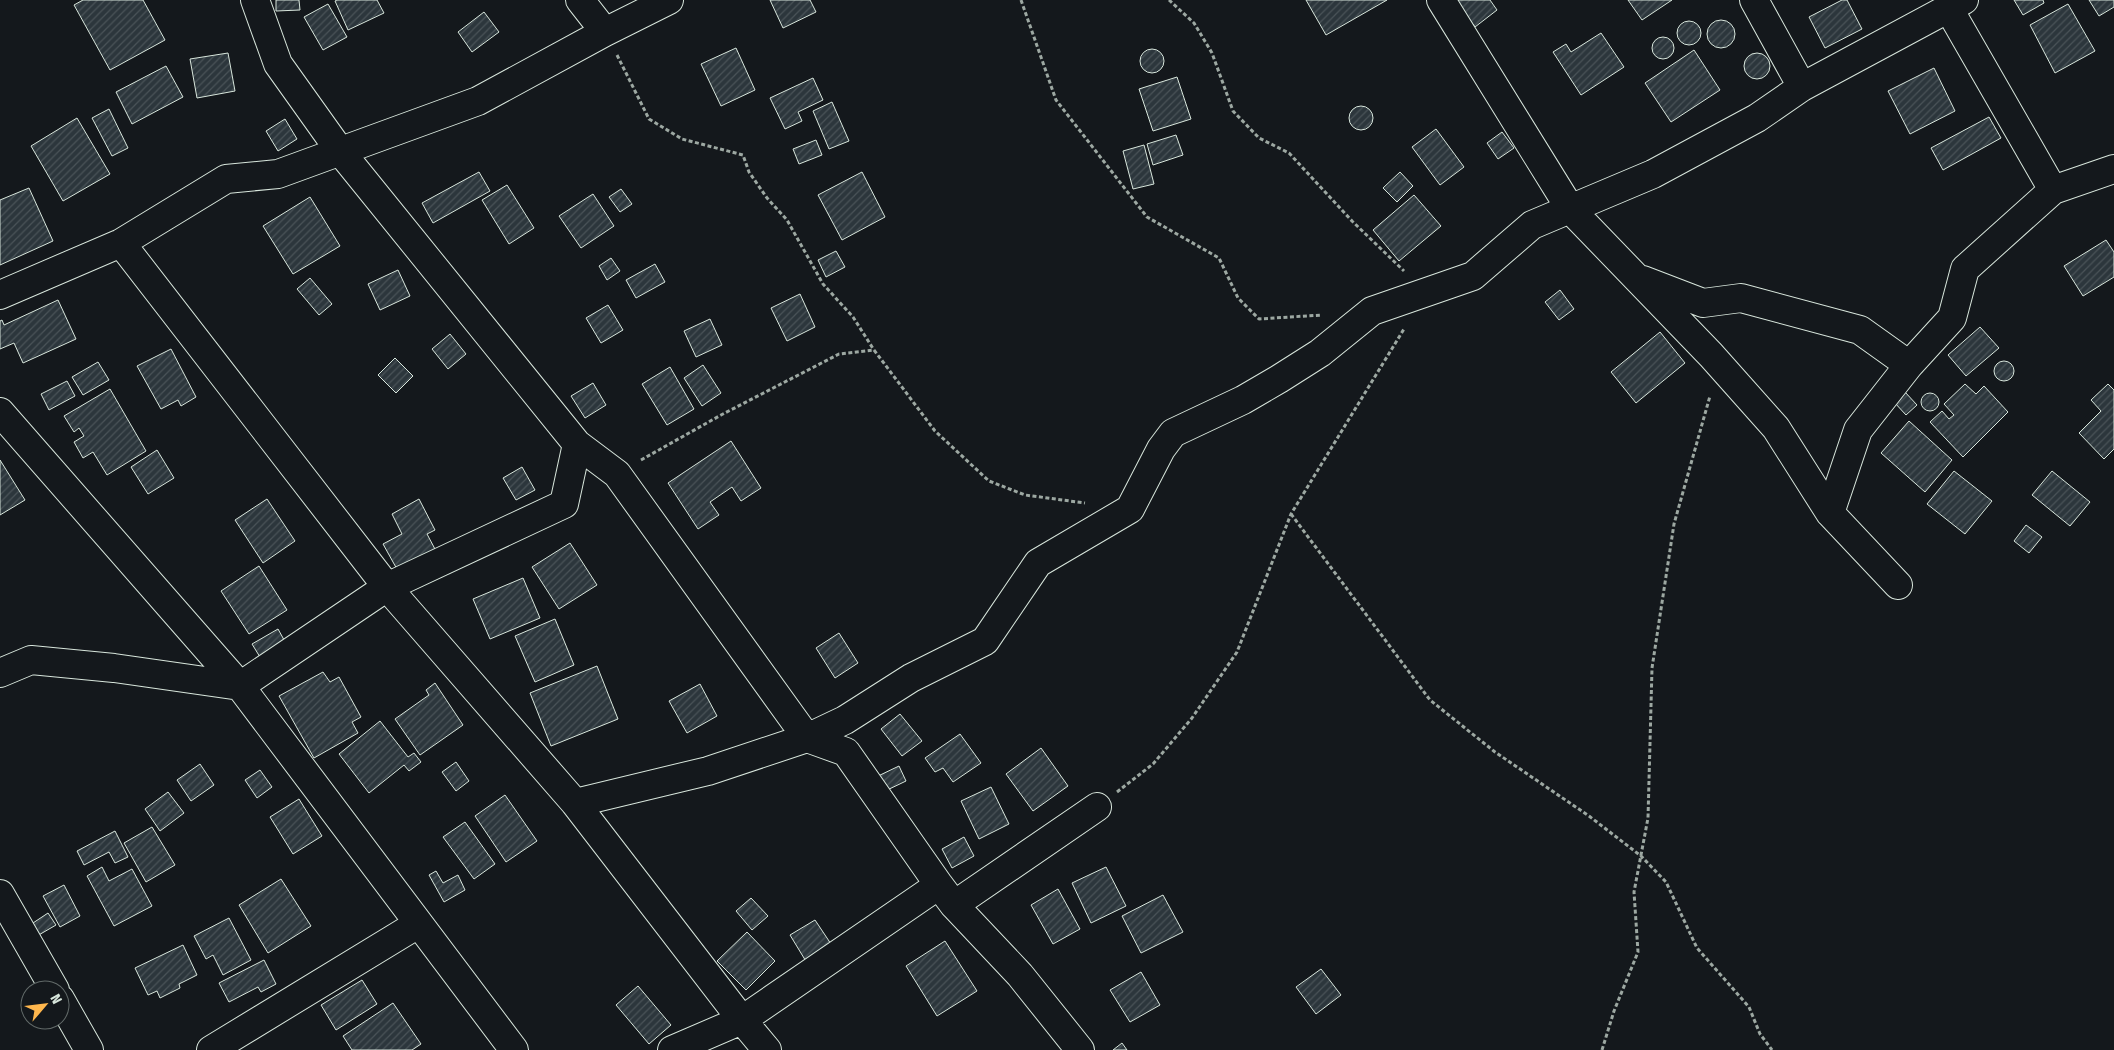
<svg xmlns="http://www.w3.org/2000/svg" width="2114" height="1050" font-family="'Fira Sans Condensed',sans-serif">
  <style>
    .building { fill: url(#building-hatch); stroke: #d8e6dc }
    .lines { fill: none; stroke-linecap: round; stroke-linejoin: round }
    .minor-casing { stroke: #d8e6dc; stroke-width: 30 }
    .path { stroke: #9da8a2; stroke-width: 3; stroke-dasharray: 4 2.5; stroke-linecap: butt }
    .minor { stroke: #14181c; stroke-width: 28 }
  </style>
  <defs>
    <pattern id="building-hatch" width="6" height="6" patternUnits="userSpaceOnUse" patternTransform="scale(1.25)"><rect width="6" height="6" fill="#2c363c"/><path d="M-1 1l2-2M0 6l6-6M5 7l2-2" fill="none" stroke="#4a5358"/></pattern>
  </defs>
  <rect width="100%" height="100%" fill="#14181c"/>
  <path class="building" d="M83,0H143L165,40L110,70L74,5Z
    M276,0H299L300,10L276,11Z
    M337,0H377L384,13L348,30L335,1Z
    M770,0H810L816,12L783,28Z
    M1306,0H1387L1326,35Z
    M1455,0H1490L1497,10L1475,27Z
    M1628,0H1672L1642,20Z
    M1842,0H1847L1862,29L1825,48L1809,17Z
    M2014,0H2043L2044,3L2023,15Z
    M2089,0H2114V7L2099,16Z
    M328,4L347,37L323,50L304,17Z
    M2068,4L2095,51L2055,73L2030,25Z
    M484,12L499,32L472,52L458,32Z
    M1707 34a14 14 0 1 1 28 0a14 14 0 1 1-28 0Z
    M1677 33a12 12 0 1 1 24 0a12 12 0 1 1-24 0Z
    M1601,33L1624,67L1581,95L1553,52L1566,44L1571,52Z
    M1652 48a11 11 0 1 1 22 0a11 11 0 1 1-22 0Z
    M736,48L755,90L721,106L701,64Z
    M1140 61a12 12 0 1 1 24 0a12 12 0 1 1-24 0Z
    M1694,50L1720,90L1671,122L1645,83Z
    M228,53L235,91L197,98L190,59Z
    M1744 66a13 13 0 1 1 26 0a13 13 0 1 1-26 0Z
    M166,66L183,97L132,124L116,92Z
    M1934,68L1955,111L1910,134L1888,91Z
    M1177,77L1191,119L1153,131L1139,89Z
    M813,78L823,100L798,112L802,121L785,129L770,98Z
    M832,102L849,141L829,149L813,111Z
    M1349 118a12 12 0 1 1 24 0a12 12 0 1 1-24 0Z
    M109,109L128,148L112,156L92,118Z
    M1989,117L2001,138L1943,170L1931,148Z
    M77,118L110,174L63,201L31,146Z
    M285,119L297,139L278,151L266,131Z
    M1436,129L1464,167L1440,185L1412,147Z
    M1502,132L1514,148L1498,159L1487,143Z
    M1176,135L1183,155L1153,165L1147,144Z
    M816,140L822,155L799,164L793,149Z
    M1144,145L1154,184L1133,189L1123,151Z
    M479,172L490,191L433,223L422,203Z
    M862,172L885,217L842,240L818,195Z
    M1400,172L1413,186L1397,202L1383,188Z
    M507,185L534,228L509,244L482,200Z
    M29,188L53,241L0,265V200Z
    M621,189L632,204L620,212L609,197Z
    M593,194L614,226L581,248L559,216Z
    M1414,195L1441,226L1399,261L1373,230Z
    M310,197L340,246L293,274L263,226Z
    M2106,240L2114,252V277L2083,296L2064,266Z
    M836,251L845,267L826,277L818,260Z
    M611,258L620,271L607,280L599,266Z
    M655,264L665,282L636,298L626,280Z
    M398,270L410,296L380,310L368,284Z
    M310,278L332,304L319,315L297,289Z
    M1560,290L1574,309L1559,320L1545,302Z
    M800,294L815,327L787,341L771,308Z
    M58,300L76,339L23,363L14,343L0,349V321L2,320L4,325Z
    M608,305L623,330L601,343L586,318Z
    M710,319L722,345L696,357L684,331Z
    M1980,327L1999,348L1966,376L1948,355Z
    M1660,332L1685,363L1636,403L1611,372Z
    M450,334L466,354L448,369L432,349Z
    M171,349L196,397L181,406L178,400L161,409L137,366Z
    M395,358L413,376L396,393L378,375Z
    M1994 371a10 10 0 1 1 20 0a10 10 0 1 1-20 0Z
    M98,362L109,380L83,395L72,377Z
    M703,365L721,393L702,406L684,378Z
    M670,367L694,409L667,425L642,384Z
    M67,381L75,396L49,410L41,394Z
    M593,383L606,405L585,418L571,396Z
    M1965,384L1976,394L1984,386L2008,412L1963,457L1930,422L1942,411L1949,419L1954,415L1944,404Z
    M2108,384L2114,390V449L2104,459L2079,433L2101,411L2091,400Z
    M110,389L146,451L107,475L93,452L83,458L74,442L84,436L79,428L74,432L64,416Z
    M1905,392L1917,405L1906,415L1894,402Z
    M1921 402a9 9 0 1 1 18 0a9 9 0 1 1-18 0Z
    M1909,421L1952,460L1925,492L1881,453Z
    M731,441L761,488L741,501L732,487L710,502L719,515L698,529L668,483Z
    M157,450L174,478L148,494L131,467Z
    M0,460L25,500L0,515Z
    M522,467L535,490L516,500L503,478Z
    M1954,471L1992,501L1965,534L1927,504Z
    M2052,471L2090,502L2070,526L2032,495Z
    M267,499L295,541L263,563L235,520Z
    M419,499L435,530L427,534L436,551L398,571L383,544L402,534L392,514Z
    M2026,525L2042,537L2029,553L2014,541Z
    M570,543L597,585L559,609L532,567Z
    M259,566L287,610L249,634L221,591Z
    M523,578L540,618L490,639L473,599Z
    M555,619L574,665L535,682L515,636Z
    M278,629L288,647L263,662L252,644Z
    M839,633L858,663L835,678L816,648Z
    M597,666L618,719L551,746L530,693Z
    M323,672L330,682L339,677L361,717L352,722L358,733L314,758L279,696Z
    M435,683L463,725L420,755L395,719L429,695L426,690Z
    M700,684L717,716L687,733L669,701Z
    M900,714L922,741L902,756L881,729Z
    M380,721L408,757L414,753L421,762L409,771L404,765L369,793L339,754Z
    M960,734L981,763L953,782L943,768L935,772L925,758Z
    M1041,748L1068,786L1033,811L1006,774Z
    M456,762L469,781L456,791L442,772Z
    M200,764L214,785L191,801L177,780Z
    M899,766L906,781L883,792L876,777Z
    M260,770L272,787L257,798L245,780Z
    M991,787L1009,824L979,839L961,801Z
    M168,792L184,813L160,831L145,809Z
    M505,795L537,841L506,862L475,816Z
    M299,799L322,836L293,854L270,817Z
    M465,822L495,864L474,879L443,837Z
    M152,827L175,865L146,882L124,843Z
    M115,831L128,857L115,863L109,852L84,865L77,851Z
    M964,837L974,856L952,868L942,849Z
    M102,867L109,881L132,869L152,906L114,926L87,876Z
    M1106,867L1126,906L1091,923L1072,883Z
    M436,871L443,883L458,875L465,890L444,902L429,875Z
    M281,879L311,926L268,953L239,905Z
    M64,885L80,916L60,927L43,896Z
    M1058,889L1080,929L1053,944L1031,905Z
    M1163,895L1183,932L1141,953L1122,916Z
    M751,898L768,916L752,930L736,911Z
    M48,913L56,925L37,936L30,925Z
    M229,918L251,960L223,975L213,955L206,959L194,936Z
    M815,920L833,947L807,963L790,935Z
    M747,932L775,961L746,990L717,961Z
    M945,941L977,991L937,1016L906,966Z
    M183,945L197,975L179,984L180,988L160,998L157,991L148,995L135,968Z
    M264,960L276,984L261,992L258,987L229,1002L219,983Z
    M1321,969L1341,995L1316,1014L1296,987Z
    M1141,972L1160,1005L1130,1022L1110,990Z
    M362,980L377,1004L336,1030L321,1005Z
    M638,986L671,1025L649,1044L616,1005Z
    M393,1003L421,1044L412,1050H352L343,1036Z
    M1122,1043L1127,1050H1113Z"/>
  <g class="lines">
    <defs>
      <path id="minor" d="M580,0L605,32
        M1441,0L1571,210L1711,355L1776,428L1830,513L1898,585
        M1754,0L1802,87
        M1949,9L2053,190
        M121,243L387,587L575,803L742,1020L767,1050
        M1643,280L1703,303L1741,298L1860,330L1909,365
        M0,295L121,243L226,179L278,174L478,101L605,32L669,0
        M0,412L240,686L514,1050
        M577,444L617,474L807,738L845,720L911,678L985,641L1038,563L1130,509L1161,449L1173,433L1243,400L1279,379L1320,353L1372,311L1473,276L1532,225L1653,174L1757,118L1802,87L1964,0
        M1830,513L1858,430L1909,365L1952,318L1965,269L2053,190L2114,169
        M0,673L31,660L114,668L240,686L387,587L564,504L577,444L340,151L278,64L255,0
        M575,803L708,771L807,738L846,752L939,885L954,905L1020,975L1080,1050
        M0,894L55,990
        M954,905L1097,807
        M60,999L89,1050
        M211,1050L418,924
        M672,1050L742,1020L939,885"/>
    </defs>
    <use href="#minor" class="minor-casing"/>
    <path class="path" d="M1021,0L1056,100L1147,217L1219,258L1238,298L1259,319L1322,315
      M1169,0L1194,23L1212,53L1233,111L1259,138L1289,153L1352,221L1404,271
      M617,55L649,119L682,139L743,155L749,172L767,198L787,220L823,284L853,317L874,350
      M641,460L721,415L839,354L874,350L935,431L989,481L1025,495L1085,503
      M1291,514L1430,700L1495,752L1589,816L1641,856L1666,882L1697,948L1749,1007L1760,1034L1772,1050
      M1117,792L1153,764L1192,718L1237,652L1291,514L1404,329
      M1602,1050L1614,1011L1638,952L1634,892L1648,818L1652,668L1674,524L1710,396"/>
    <use href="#minor" class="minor"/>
  </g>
  <g transform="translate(45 1005) rotate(62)"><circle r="24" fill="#14181c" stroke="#626a69"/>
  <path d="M0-4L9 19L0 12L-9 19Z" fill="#ffb74d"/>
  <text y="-8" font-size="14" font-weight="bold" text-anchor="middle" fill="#d8e6dc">N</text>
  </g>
</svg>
